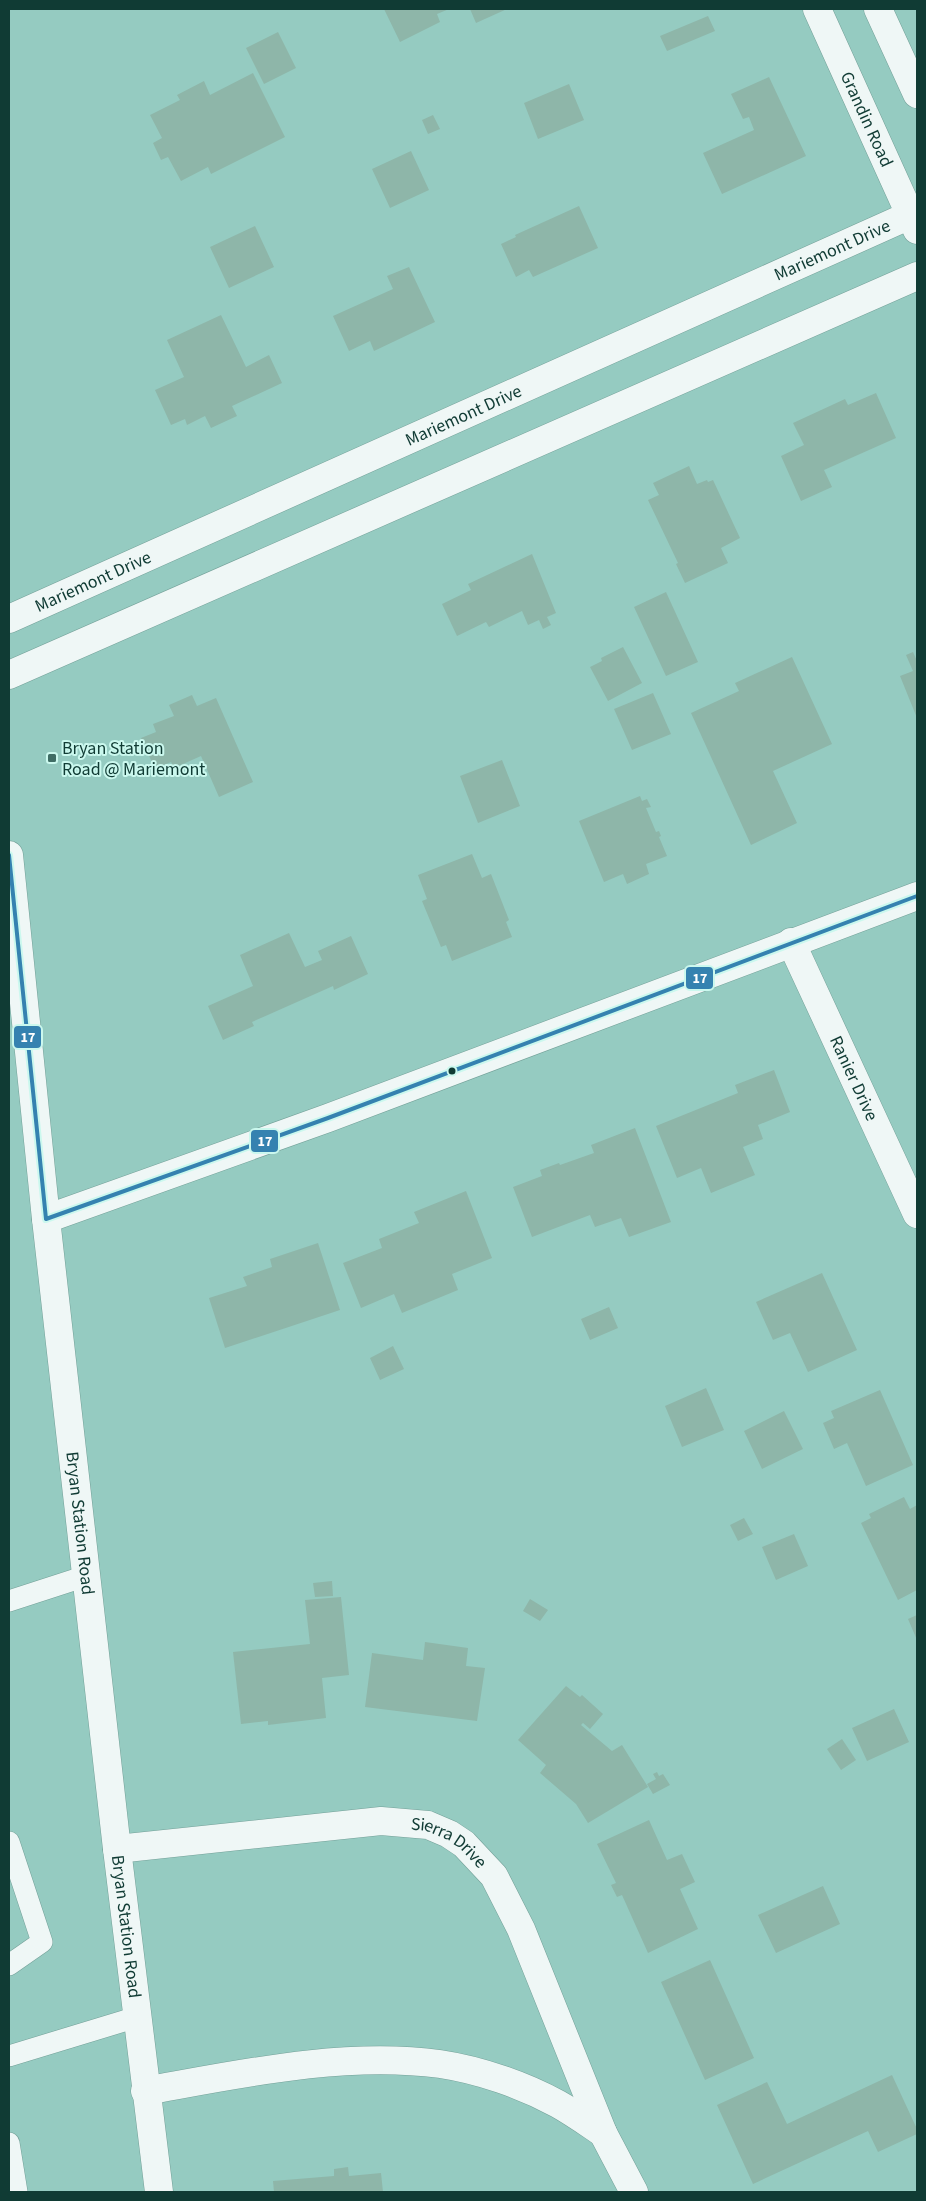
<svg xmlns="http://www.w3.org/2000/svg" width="926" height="2201" font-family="'Source Sans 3',sans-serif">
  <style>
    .building { fill: #8eb6a9 }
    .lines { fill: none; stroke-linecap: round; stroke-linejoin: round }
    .service-casing { stroke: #73a098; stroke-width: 22 }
    .minor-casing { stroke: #73a098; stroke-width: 29 }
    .secondary-casing { stroke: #73a098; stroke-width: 29 }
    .service { stroke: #eff7f6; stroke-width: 21 }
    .minor { stroke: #eff7f6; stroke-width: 28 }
    .secondary { stroke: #eff7f6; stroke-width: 28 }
    .bus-1-casing { stroke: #cbf8ee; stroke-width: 8 }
    .bus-1 { stroke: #3582b0; stroke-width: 4 }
    .poi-dot { fill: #3f6d65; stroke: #cbf8ee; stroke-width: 2 }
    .bus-dot { fill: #103b34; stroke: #cbf8ee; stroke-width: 2 }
    .labels { text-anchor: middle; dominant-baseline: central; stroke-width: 4; stroke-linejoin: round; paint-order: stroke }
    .street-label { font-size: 18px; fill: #103b34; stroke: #cbf8ee }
    .poi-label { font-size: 18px; fill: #103b34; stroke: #cbf8ee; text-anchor: start }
    .line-badge { stroke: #cbf8ee; stroke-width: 2 }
    .badge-label { font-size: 14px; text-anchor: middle; font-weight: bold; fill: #fff }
  </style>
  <rect width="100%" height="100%" fill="#95cbc1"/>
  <path class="building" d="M384,9H449L437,14L440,22L400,42Z
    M470,9H507L476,23Z
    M708,16L715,31L667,51L660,36Z
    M278,32L296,68L264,84L246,48Z
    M253,73L285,137L211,174L208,167L181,181L168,157L161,160L153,143L162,138L150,115L180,100L177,95L204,81L210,95Z
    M769,77L806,156L722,194L703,153L754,130L749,117L743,119L731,94Z
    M569,84L584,120L538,139L524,103Z
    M433,115L440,129L428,134L422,120Z
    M411,151L429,190L390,208L372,169Z
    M579,206L598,248L533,277L529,270L516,277L501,244L516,237L515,235Z
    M255,226L274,267L229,288L210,247Z
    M409,267L435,322L374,351L370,341L349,351L333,316L393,289L387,276Z
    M221,315L246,367L269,355L282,383L232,406L237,416L211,428L205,416L187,425L185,419L171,425L155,390L184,377L167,340Z
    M876,393L896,438L824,470L832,487L801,501L781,456L804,445L793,423L845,399L848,405Z
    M689,466L697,484L707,480L708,482L713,480L740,538L721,548L728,563L685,583L676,564L678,563L648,500L659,495L653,483Z
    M532,554L556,613L547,617L551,625L543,629L539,620L528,625L522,611L489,627L486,622L457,636L442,604L471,590L468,584Z
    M666,592L698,662L666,676L634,607Z
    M623,647L642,683L608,701L590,667L602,661L601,658Z
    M913,652L917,661V718L900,676L913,671L906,655Z
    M792,657L832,744L773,771L797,823L751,845L691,713L739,691L735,683Z
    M653,693L671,734L632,750L614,709Z
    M192,695L197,706L216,698L253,782L219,797L201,756L174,768L171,762L155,769L141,738L156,732L153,724L174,716L169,705Z
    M502,760L520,806L478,823L460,776Z
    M640,796L642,801L647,799L651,807L646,808L656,832L659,831L661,836L659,837L667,856L646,864L649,874L627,884L623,874L604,882L579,821Z
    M472,854L482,878L491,874L509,920L506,922L512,937L452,961L446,945L441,947L422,901L427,899L418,875Z
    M289,933L305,967L322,960L318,951L351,936L368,974L334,990L333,986L252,1022L254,1026L223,1040L208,1006L253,986L240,955Z
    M774,1070L790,1112L758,1125L763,1139L743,1147L755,1175L711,1193L701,1168L677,1178L656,1126L738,1093L735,1085Z
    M635,1128L671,1222L629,1237L621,1218L595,1227L590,1215L532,1237L513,1187L542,1176L540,1170L559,1163L560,1165L594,1153L591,1145Z
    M466,1191L492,1258L452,1274L458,1290L402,1313L394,1294L361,1308L343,1263L382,1248L379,1239L419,1223L414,1212Z
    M318,1243L340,1310L225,1348L209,1298L247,1286L243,1277L272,1267L270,1259Z
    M822,1273L857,1350L808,1372L790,1333L773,1340L756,1302Z
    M609,1307L618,1328L590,1340L581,1319Z
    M393,1346L404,1369L380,1380L370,1358Z
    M706,1388L724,1430L682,1447L665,1406Z
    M880,1390L913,1465L866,1486L847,1443L834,1449L823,1423L834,1418L831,1411Z
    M784,1411L803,1449L762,1469L744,1431Z
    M904,1497L910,1509L917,1505V1590L898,1600L861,1523L871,1518L869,1514Z
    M744,1518L753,1534L738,1541L730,1525Z
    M794,1534L808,1566L776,1580L762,1547Z
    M332,1581L333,1596L315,1597L313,1583Z
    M341,1597L349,1675L322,1678L326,1718L268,1725V1721L241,1724L233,1652L310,1644L305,1600Z
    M530,1599L548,1610L540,1621L523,1611Z
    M917,1615V1640L908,1619Z
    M425,1642L468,1648L466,1666L485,1668L477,1721L365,1707L372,1653L423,1660Z
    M566,1686L580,1697L582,1695L603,1714L590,1729L583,1723L581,1725L612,1751L622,1745L648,1787L588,1823L576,1804L540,1773L546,1765L518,1740Z
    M894,1709L909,1742L867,1761L852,1728Z
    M842,1739L856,1760L841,1770L827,1749Z
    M657,1772L659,1776L663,1774L670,1785L653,1794L647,1784L656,1779L653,1774Z
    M649,1820L667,1860L682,1854L695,1882L680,1889L698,1929L648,1953L622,1895L617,1897L611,1885L616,1883L597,1844Z
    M823,1886L840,1924L776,1953L758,1915Z
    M710,1960L754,2058L705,2080L661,1982Z
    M892,2075L917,2129V2134L878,2152L868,2131L753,2184L717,2105L767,2082L787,2124Z
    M348,2167L349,2176L381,2173L383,2192H274L273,2181L334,2176V2169Z"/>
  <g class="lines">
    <defs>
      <path id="service" d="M9,1601L86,1576
        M9,1842L42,1942L9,1965
        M9,2056L137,2017
        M9,2143L17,2192"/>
      <g id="minor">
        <path id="s1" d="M817,9L917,230"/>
        <path d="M878,9L917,94"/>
        <path id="s2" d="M9,619L917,212"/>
        <path d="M9,675L917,276"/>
        <path id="s3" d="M791,942L917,1214"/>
        <path d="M46,1219L328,1118L917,896"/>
        <path id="s4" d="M117,1849L381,1821L428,1825L449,1834L464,1844L494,1876L521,1929L603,2133L634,2192"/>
        <path d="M145,2091C240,2074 344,2051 440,2064C480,2070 523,2085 558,2104C574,2113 588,2123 603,2133"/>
      </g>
      <g id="secondary">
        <path id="s5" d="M9,855L46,1219L117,1849L159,2192"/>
      </g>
    </defs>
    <use href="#service" class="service-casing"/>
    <use href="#minor" class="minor-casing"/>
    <use href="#secondary" class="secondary-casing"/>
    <use href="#service" class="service"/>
    <use href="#minor" class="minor"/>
    <use href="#secondary" class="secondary"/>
    <defs>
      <path id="bus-1" d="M9,855L46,1219
        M46,1219L328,1118L917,896"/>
    </defs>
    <use href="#bus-1" class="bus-1-casing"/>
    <use href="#bus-1" class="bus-1"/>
  </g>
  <rect class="poi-dot" x="47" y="753" width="10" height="10" rx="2.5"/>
  <circle class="bus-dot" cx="452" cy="1071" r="4.5"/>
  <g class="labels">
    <g class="street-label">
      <text stroke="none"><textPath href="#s1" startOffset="121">Grandin Road</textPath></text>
      <text stroke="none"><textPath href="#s2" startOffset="902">Mariemont Drive</textPath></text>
      <text stroke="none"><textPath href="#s2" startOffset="498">Mariemont Drive</textPath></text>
      <text stroke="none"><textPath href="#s2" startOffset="92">Mariemont Drive</textPath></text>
      <text stroke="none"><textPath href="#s3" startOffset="150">Ranier Drive</textPath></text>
      <text stroke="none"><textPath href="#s5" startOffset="672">Bryan Station Road</textPath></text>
      <text stroke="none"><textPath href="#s4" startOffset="339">Sierra Drive</textPath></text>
      <text stroke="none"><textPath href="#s5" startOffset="1078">Bryan Station Road</textPath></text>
    </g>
    <g class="poi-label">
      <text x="62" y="748">Bryan Station<tspan x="62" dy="21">Road @ Mariemont</tspan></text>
    </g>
  </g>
  <g class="line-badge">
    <rect x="685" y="966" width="29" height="24" rx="5" fill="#3582b0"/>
    <rect x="13" y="1025" width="29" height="24" rx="5" fill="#3582b0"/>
    <rect x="250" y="1129" width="29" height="24" rx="5" fill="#3582b0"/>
  </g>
  <g class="badge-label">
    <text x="700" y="983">17</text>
    <text x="28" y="1042">17</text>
    <text x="265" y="1146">17</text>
  </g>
  <rect width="926" height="2201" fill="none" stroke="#103b34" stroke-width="20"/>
</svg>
